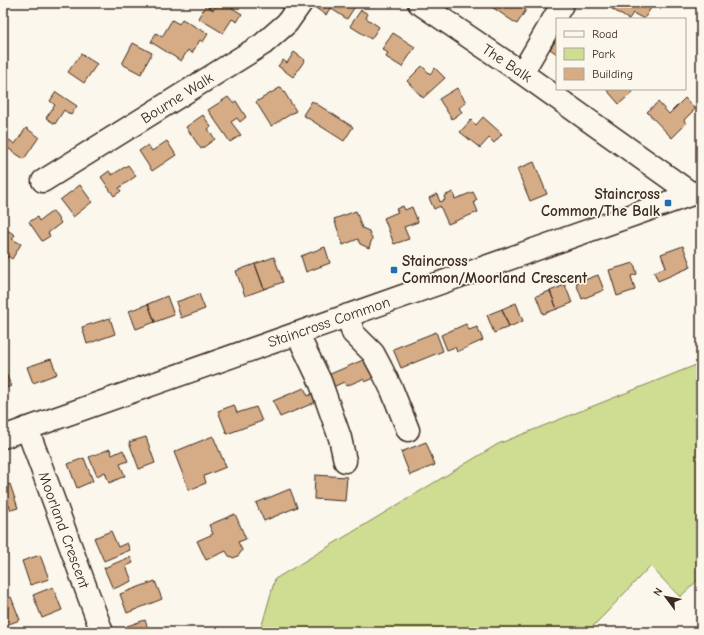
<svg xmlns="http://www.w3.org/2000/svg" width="704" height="635" font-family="'Comic Neue',sans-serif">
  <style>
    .green { fill: #cedd91; stroke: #848458 }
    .building { fill: #d6ac87; stroke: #3b2a1e }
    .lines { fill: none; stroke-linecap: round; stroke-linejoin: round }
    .minor-casing { stroke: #3b2a1e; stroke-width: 25 }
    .minor { stroke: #fbf7ec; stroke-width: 22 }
    .poi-dot { fill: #1f6fb2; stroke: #fbf7ec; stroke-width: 1.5 }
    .labels { text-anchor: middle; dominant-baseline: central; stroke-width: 3.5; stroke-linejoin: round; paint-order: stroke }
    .street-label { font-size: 15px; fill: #3b2a1e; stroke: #fbf7ec }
    .poi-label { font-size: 15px; font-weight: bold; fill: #3b2a1e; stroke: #fbf7ec; text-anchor: end }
  </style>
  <rect width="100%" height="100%" fill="#fbf7ec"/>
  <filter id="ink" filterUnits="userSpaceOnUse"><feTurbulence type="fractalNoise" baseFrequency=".025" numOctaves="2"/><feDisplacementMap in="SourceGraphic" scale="8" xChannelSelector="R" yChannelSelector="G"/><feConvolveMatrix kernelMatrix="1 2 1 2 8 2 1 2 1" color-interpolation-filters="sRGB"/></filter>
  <g filter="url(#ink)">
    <path class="green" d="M701,363V577L680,597L650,566L606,613L587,632H260L275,579L498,444Z"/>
    <path class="building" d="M218,3H224L242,14L237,22L232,19L223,33L198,18L206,5L213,10Z
      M321,3H353L356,5L347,19L330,8L326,15L317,9Z
      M490,3H515L526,10L517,24L489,5Z
      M615,3H654L644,19L633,13L629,19H628L612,9Z
      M361,10L368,14L366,18L379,27L371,39L350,26Z
      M182,19L208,34L203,42L200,40L192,53L188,50L181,61L151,42L156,33L162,37L172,20L179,24Z
      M393,33L415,47L402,67L386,57L388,53L382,49Z
      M557,39V54L550,49Z
      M133,43L152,53L141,74L122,64Z
      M294,52L305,60L293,77L278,66L283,60L287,63Z
      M81,54L97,64L84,83L68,72Z
      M422,66L430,74L435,68L445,78L423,98L407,81Z
      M281,87L296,111L271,126L256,102Z
      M457,88L466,102L459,108L462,112L452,119L439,99Z
      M606,89H630L633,92L619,104Z
      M56,92L77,106L71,115L64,110L55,124L46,118L55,105L50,101Z
      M228,97L233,103L236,101L246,117L240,122L237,118L231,122L241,135L230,142L208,110Z
      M685,98L695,109L684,120L686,124L672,138L647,112L658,102L669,114Z
      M312,101L353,127L344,141L303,115Z
      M203,115L211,127L208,129L215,139L201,149L186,127Z
      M483,117L502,134L494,143L489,138L480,148L460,132L471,120L476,125Z
      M26,128L39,137L24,159L3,145V136L15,144Z
      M167,141L176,155L152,171L139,151L148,145L152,151Z
      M534,162L547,194L530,201L517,169Z
      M128,165L136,176L119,188L121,191L114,196L101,177L109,171L112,175Z
      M80,185L92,202L73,217L60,200Z
      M453,192L455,199L473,192L477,200L474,202L478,212L448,224L440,206L434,209L429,198L437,194L440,202L445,200L444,196Z
      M403,206L405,210L412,207L418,222L404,227L409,239L394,244L384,218L398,212L396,209Z
      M53,211L61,223L48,233L50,236L42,241L29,222L37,217L39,221Z
      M356,211L362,228L369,231L372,239L369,248L360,244L358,239L343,245L334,219Z
      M4,228L15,235L12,239L21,244L12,259L8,256L6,260L3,258V230Z
      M683,246L691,267L658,281L654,272L666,267L661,254Z
      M325,247L330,263L306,272L301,256Z
      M274,257L283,282L264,289L255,264Z
      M634,263L637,274L631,276L635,290L617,296L609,270Z
      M255,264L264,289L245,296L236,271Z
      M598,275L604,290L582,299L576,283Z
      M565,285L572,303L557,309L550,291Z
      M550,291L557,309L543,314L536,296Z
      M199,294L205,309L181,318L176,302Z
      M167,296L174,315L155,322L148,304Z
      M516,303L523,321L509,327L502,309Z
      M148,304L155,322L136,329L129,311Z
      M502,309L509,327L494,333L487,315Z
      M110,318L115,334L87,344L82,327Z
      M466,324L469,330L477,327L483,340L457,352L455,347L447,350L441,335Z
      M436,332L443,351L401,368L393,349Z
      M370,357L379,376L365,382L363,379L346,386L344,382L333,387L328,375Z
      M51,359L57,374L33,383L27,367Z
      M3,366L11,386L3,389Z
      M304,388L308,396L312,394L316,402L280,417L273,401Z
      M234,405L237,413L256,407L262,421L227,434L218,411Z
      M213,436L226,467L204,476L206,483L189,490L174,452Z
      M146,437L155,463L139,469L129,442Z
      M426,442L435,465L410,475L401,452Z
      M110,449L112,455L123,450L128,461L120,464L125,476L109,483L105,472L97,476L89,457Z
      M84,458L93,481L77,488L68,464Z
      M315,475L347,477L345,501L314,499Z
      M10,484L18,508L11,510L9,505L3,507V486Z
      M290,489L297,507L264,521L256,503Z
      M235,514L246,539L238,542L242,550L239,555L234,558L229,556L226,551L206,560L197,541L213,534L209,525Z
      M111,531L118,547L127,543L130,550L104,561L94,538Z
      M40,555L49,579L30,585L22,561Z
      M130,557L133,563L126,566L132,581L113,589L104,568Z
      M155,581L162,599L127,613L120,594Z
      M53,587L62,610L42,618L33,595Z
      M11,597L20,620L3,626V606L7,604L5,599Z
      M145,620L149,632H129L127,626Z"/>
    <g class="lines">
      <defs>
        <path id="minor" d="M419,3L522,73L692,194
          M522,73L563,3
          M43,181L263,44L287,23L301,3
          M348,315L353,333L373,353L381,368L392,390L408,430
          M297,333L320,381L340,438L345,461
          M27,428L102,632
          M3,437L701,191"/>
      </defs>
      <use href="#minor" class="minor-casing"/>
      <use href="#minor" class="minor"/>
    </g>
  </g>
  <g class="poi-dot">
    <rect x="664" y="199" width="8" height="8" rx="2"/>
    <rect x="390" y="266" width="8" height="8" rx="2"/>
  </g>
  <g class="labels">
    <g class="street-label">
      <text transform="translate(507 63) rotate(34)">The Balk</text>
      <text transform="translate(177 98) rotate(-32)">Bourne Walk</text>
      <text transform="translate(329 322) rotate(-19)">Staincross Common</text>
      <text transform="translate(64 530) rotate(70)">Moorland Crescent</text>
    </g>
    <g class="poi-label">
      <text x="660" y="194">Staincross<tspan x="660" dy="17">Common/The Balk</tspan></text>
      <text x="402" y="261" text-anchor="start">Staincross<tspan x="402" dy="17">Common/Moorland Crescent</tspan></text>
    </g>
  </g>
  <rect width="704" height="635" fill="none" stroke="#fbf7ec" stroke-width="16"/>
  <rect x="8" y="8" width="688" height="619" fill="none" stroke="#3b2a1e" stroke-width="1.5" filter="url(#ink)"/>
  <rect x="556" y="18" width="130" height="72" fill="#fbf7ec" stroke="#aea59a"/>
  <rect x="564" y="31" width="20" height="6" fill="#fbf7ec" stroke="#aea59a"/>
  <text x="592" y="38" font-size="12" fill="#3b2a1e">Road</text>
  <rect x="564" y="48" width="20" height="12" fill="#cedd91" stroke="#aea59a"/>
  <text x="592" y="58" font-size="12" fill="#3b2a1e">Park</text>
  <rect x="564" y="68" width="20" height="12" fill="#d6ac87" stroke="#aea59a"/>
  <text x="592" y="78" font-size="12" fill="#3b2a1e">Building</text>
  <g transform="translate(666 597) rotate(302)" stroke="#fbf7ec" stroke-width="3" paint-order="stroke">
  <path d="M0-3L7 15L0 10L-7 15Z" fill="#3b2a1e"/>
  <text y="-6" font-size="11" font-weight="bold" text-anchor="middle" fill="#3b2a1e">N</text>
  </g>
</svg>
